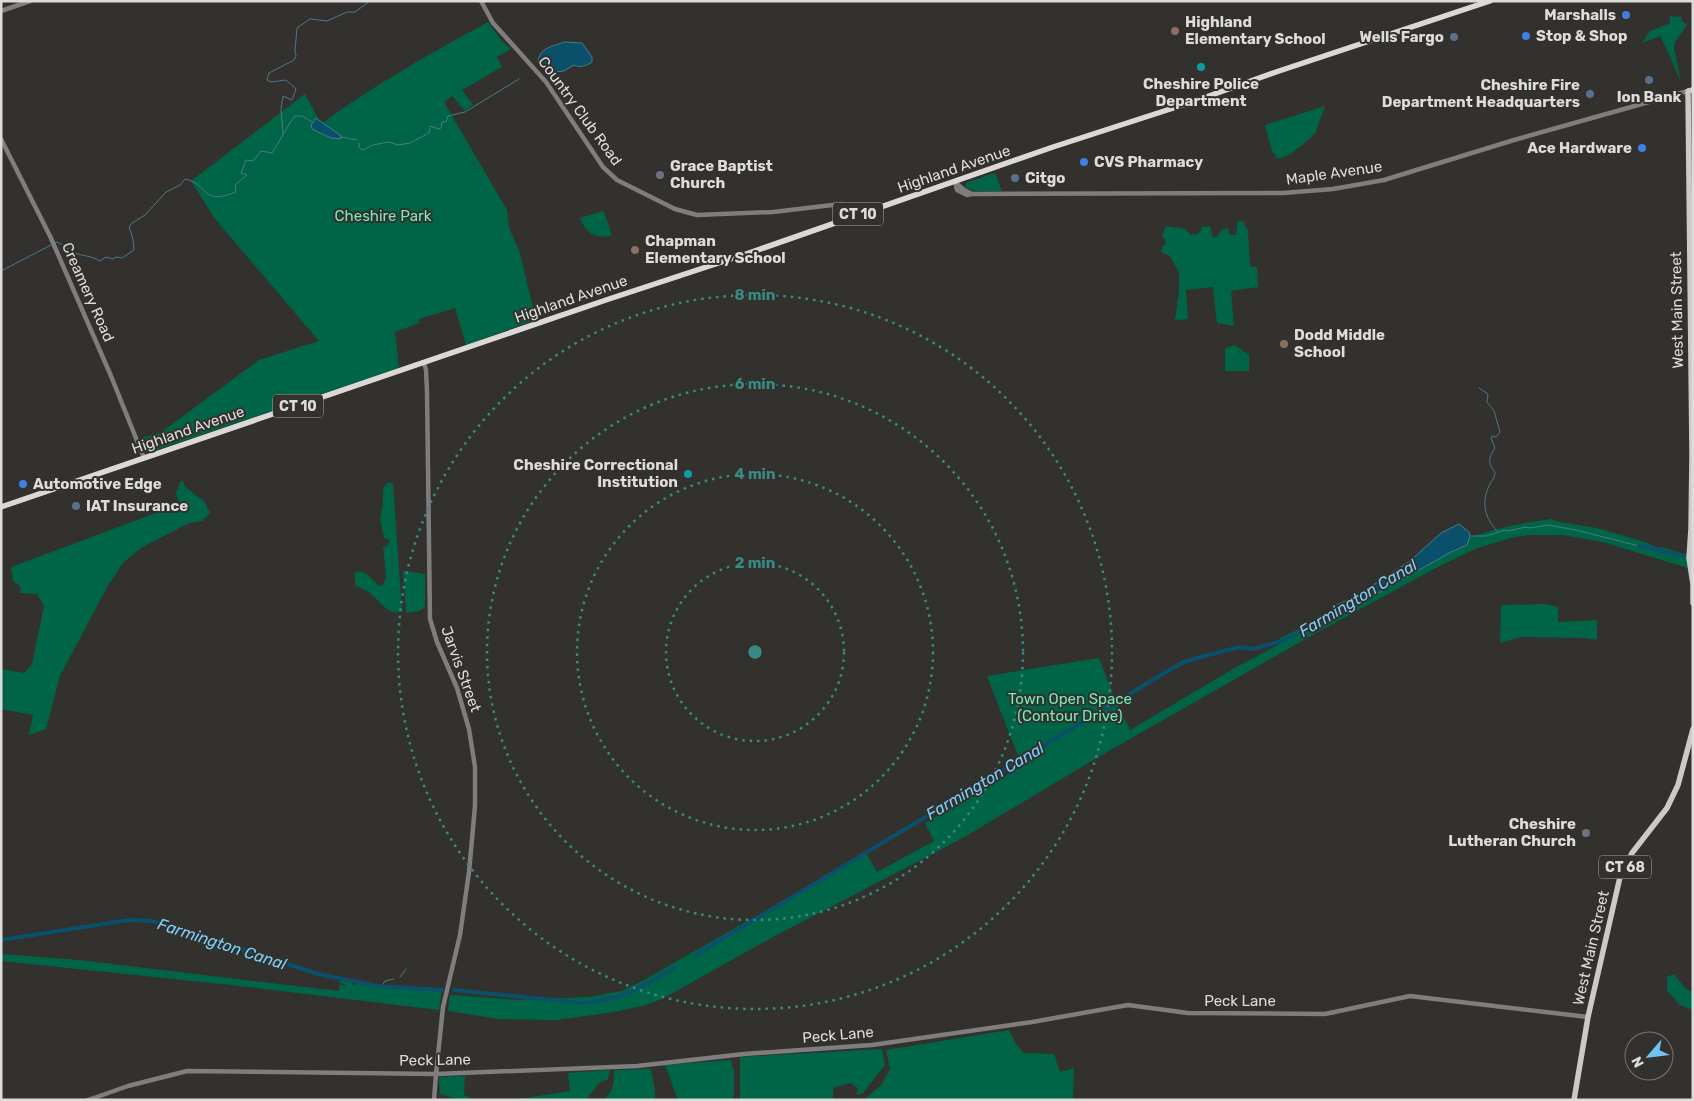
<svg xmlns="http://www.w3.org/2000/svg" width="1694" height="1101" font-family="Rubik,sans-serif">
  <style>
    .green { fill: #006546 }
    .water { fill: #0a506b; stroke: #497a8c }
    .lines { fill: none; stroke-linecap: round; stroke-linejoin: round }
    .stream { stroke: #497a8c; stroke-width: 1 }
    .canal { stroke: #0a506b; stroke-width: 4 }
    .tertiary { stroke: #7f7d7d; stroke-width: 4.5 }
    .primary { stroke: #cdc9c9; stroke-width: 5.5 }
    .trunk { stroke: #dcd8d8; stroke-width: 5.5 }
    .ring { fill: none; stroke: #388a84; stroke-width: 2.5; stroke-dasharray: 2.5 5 }
    .shop-dot { fill: #3f7fe0; stroke: #32312e; stroke-width: 2 }
    .education-dot { fill: #8d6e63; stroke: #32312e; stroke-width: 2 }
    .service-dot { fill: #5c6f8a; stroke: #32312e; stroke-width: 2 }
    .culture-dot { fill: #0f9aa8; stroke: #32312e; stroke-width: 2 }
    .worship-dot { fill: #6b7280; stroke: #32312e; stroke-width: 2 }
    .labels { text-anchor: middle; dominant-baseline: central; stroke-width: 4; stroke-linejoin: round; paint-order: stroke }
    .shield { fill: #32312e; stroke: #aaa9a6; stroke-width: 1 }
    .shield-label { font-size: 14px; font-weight: bold; fill: #dddcda }
    .poi-label { font-size: 15px; font-weight: bold; fill: #dddcda; stroke: #32312e; text-anchor: start }
    .street-label { font-size: 15px; fill: #dddcda; stroke: #32312e }
    .park-label { font-size: 15px; fill: #77eaba; stroke: #32312e }
    .water-label { font-size: 16px; font-style: italic; fill: #7bd0fa; stroke: #32312e }
    .centre { fill: #388a84; stroke: #32312e; stroke-width: 2.5 }
    .ring-label { font-size: 15px; text-anchor: middle; font-weight: bold; fill: #388a84; stroke: #32312e; stroke-width: 4; stroke-linejoin: round; paint-order: stroke }
  </style>
  <rect width="100%" height="100%" fill="#32312e"/>
  <path class="green" d="M1670,16L1682,17L1681,20L1687,25L1675,42L1674,48L1681,82L1669,54L1660,36L1642,43L1650,31L1670,23Z
    M488,22L501,40L511,49L497,57L502,67L462,90L473,105L465,111L452,96L444,102L507,210L509,228L519,250L535,315V320L466,345L455,308L419,319V323L395,332L399,367L393,370L153,451L145,448L140,438L160,433L259,360L319,341L215,219L191,181L305,94L321,124C374,85 431,53 488,22Z
    M1325,106C1323,116 1317,123 1316,133L1291,154L1278,159L1272,151L1265,125Z
    M995,173L1002,191H976L965,188L966,183Z
    M602,211L604,212L612,235C596,240 586,233 580,218Z
    M1238,221H1243L1248,231L1250,265L1252,267H1257L1258,287L1231,291L1234,326L1217,323L1213,287L1186,290L1188,319L1175,320L1179,293V273L1170,256L1163,253L1161,250L1166,242L1162,235L1166,226L1185,229L1191,235L1197,234L1201,231L1202,227L1210,226L1213,238L1218,236L1221,230L1228,228L1230,235H1236Z
    M1235,345L1249,355V371H1225V348Z
    M183,480L184,486L204,501L210,513L202,521L189,523L141,548L123,563L107,587L60,676L46,729L29,735L33,715L1,709V669L24,673L32,664L44,606L37,594L20,593L21,587L13,581L11,567L180,504L176,493L180,482Z
    M387,483H393L402,612C387,615 380,601 370,593C366,590 360,588 355,585V572C365,569 372,579 379,586L383,585L386,577L383,547L387,546L390,540L384,538L380,518L383,506V489Z
    M1551,519L1558,522L1597,528L1645,542L1655,547L1665,548L1688,555V568L1603,542L1562,535H1529L1511,538L1477,548L1432,570L1309,637L1100,756L961,839L773,937L662,999L642,1006L608,1013L555,1020L499,1019L448,1011L450,995L519,1000L588,997L622,991L646,979L866,853L877,872L934,841L925,823L1022,766L987,676L1099,658L1115,699L1130,730L1233,669L1280,644V638C1345,610 1403,565 1469,538C1495,528 1523,523 1551,519Z
    M403,571L425,574V607L419,611L406,613Z
    M1546,604L1558,607V622L1597,620V640L1586,638L1521,637L1500,643L1501,605Z
    M1,954L79,960L338,991L340,985H343L346,988L344,984L338,982L341,980L346,982L349,981L353,985L360,983L375,987L419,989L423,987L442,990L439,1010L231,985L1,961Z
    M1674,974L1684,987L1693,993V1007L1690,1009L1680,1005L1667,991V977Z
    M1009,1030L1016,1044L1024,1053L1054,1054L1060,1072L1074,1068L1073,1100H864L882,1084L890,1069L886,1050Z
    M882,1049L885,1065L863,1093L856,1095L858,1088L850,1083L833,1088V1100H740V1057Z
    M731,1060L734,1071V1097L732,1100H678L665,1065Z
    M651,1069L655,1091V1100H604C614,1091 614,1082 614,1070Z
    M610,1070L608,1079L599,1083L586,1100H512L570,1091L568,1073Z
    M465,1076L464,1095L475,1100H460L440,1094L439,1077Z"/>
  <path class="water" d="M565,42L582,43L592,57V62C586,66 581,68 574,65L564,71L547,73L538,63C538,48 553,46 565,42Z
    M316,118L340,135L341,139L331,138L312,129L311,125Z
    M1459,524L1469,532L1470,536L1467,545L1451,552L1339,615L1335,609L1338,604L1355,597L1410,561L1441,533Z"/>
  <g class="lines">
    <path class="stream" d="M283,135L291,121L295,116H302L312,122
      M341,137L357,140
      M359,143V147L363,150L373,145L389,142L398,145L410,143L429,133L430,126L439,129L441,128L442,122H446L448,116L465,112L519,79
      M54,243L57,242C64,245 69,250 75,253C83,256 92,256 100,261L106,257L113,259L116,257L122,258L134,250L133,239L129,227L132,223L145,215L166,192L180,185L185,179C209,184 201,206 236,192L235,185L247,175L241,173L246,160L253,161L261,151L272,153L283,135L281,108L283,96L292,100L296,89L286,80L271,82L267,80L269,73L294,60L296,56L295,50L297,28L310,19L327,21L347,12H355L370,1
      M1,271L51,245
      M1479,388L1488,394L1487,402L1494,411L1500,432L1496,437L1492,436L1491,438L1495,448C1489,457 1487,463 1495,472C1495,478 1492,480 1489,486C1481,503 1485,518 1497,531
      M1470,536H1486L1505,530L1508,531L1526,527L1530,528L1548,525L1576,530L1639,546
      M400,977L406,969
      M382,986L385,981L394,979"/>
    <path class="canal" d="M1639,546L1683,556
      M1,940L129,920L151,921L202,936L318,974L378,986L442,990
      M696,955L1166,672L1184,662L1208,655L1240,647L1253,649L1282,641L1317,625L1341,609
      M454,990L582,1003C622,1000 640,988 674,968"/>
    <path class="tertiary" d="M481,1L493,23L546,82L603,167L617,180L675,209L697,215L773,212L841,204C848,205 850,210 852,216
      M1,11L30,1
      M1,139L50,236L111,376L144,458
      M955,182L957,190L967,195L972,194L1283,193L1333,189L1384,180L1514,140L1688,91
      M955,182L964,190L972,194
      M424,363L426,370L427,392L430,619L437,642L457,688L469,729L475,767V806L469,872L460,935L443,1007L436,1074L434,1100
      M88,1100L128,1086L187,1071L436,1074L637,1066L744,1054L872,1045L1032,1022L1128,1005L1188,1013L1325,1014L1410,996L1588,1017"/>
    <path class="primary" d="M1693,580V603
      M1693,584L1689,558L1691,529L1692,454L1688,91L1693,90
      M1574,1100L1588,1017L1620,877L1632,853L1667,808L1678,785L1693,729"/>
    <path class="trunk" d="M1,507L606,300L749,253L1053,147L1195,101L1276,72L1490,1"/>
  </g>
  <g class="ring">
    <circle cx="755" cy="652" r="89"/>
    <circle cx="755" cy="652" r="178"/>
    <circle cx="755" cy="652" r="268"/>
    <circle cx="755" cy="652" r="357"/>
  </g>
  <g class="shop-dot">
    <circle cx="1626" cy="15" r="5"/>
    <circle cx="1526" cy="36" r="5"/>
    <circle cx="1642" cy="148" r="5"/>
    <circle cx="1084" cy="162" r="5"/>
    <circle cx="23" cy="484" r="5"/>
  </g>
  <g class="education-dot">
    <circle cx="1175" cy="31" r="5"/>
    <circle cx="635" cy="250" r="5"/>
    <circle cx="1284" cy="344" r="5"/>
  </g>
  <g class="service-dot">
    <circle cx="1454" cy="37" r="5"/>
    <circle cx="1649" cy="80" r="5"/>
    <circle cx="1590" cy="94" r="5"/>
    <circle cx="1015" cy="178" r="5"/>
    <circle cx="76" cy="506" r="5"/>
  </g>
  <g class="culture-dot">
    <circle cx="1201" cy="67" r="5"/>
    <circle cx="688" cy="474" r="5"/>
  </g>
  <g class="worship-dot">
    <circle cx="660" cy="175" r="5"/>
    <circle cx="1586" cy="833" r="5"/>
  </g>
  <g class="labels">
    <g class="shield">
      <rect x="833" y="202.5" width="50" height="23" rx="4"/>
      <rect x="273" y="394.5" width="50" height="23" rx="4"/>
      <rect x="1599" y="855.5" width="52" height="23" rx="4"/>
    </g>
    <g class="shield-label">
      <text x="858" y="214">CT 10</text>
      <text x="298" y="406">CT 10</text>
      <text x="1625" y="867">CT 68</text>
    </g>
    <g class="poi-label">
      <text x="1616" y="15" text-anchor="end">Marshalls</text>
      <text x="1185" y="22">Highland<tspan x="1185" dy="17">Elementary School</tspan></text>
      <text x="1536" y="36">Stop &amp; Shop</text>
      <text x="1444" y="37" text-anchor="end">Wells Fargo</text>
      <text x="1201" y="84" text-anchor="middle">Cheshire Police<tspan x="1201" dy="17">Department</tspan></text>
      <text x="1580" y="85" text-anchor="end">Cheshire Fire<tspan x="1580" dy="17">Department Headquarters</tspan></text>
      <text x="1649" y="97" text-anchor="middle">Ion Bank</text>
      <text x="1632" y="148" text-anchor="end">Ace Hardware</text>
      <text x="1094" y="162">CVS Pharmacy</text>
      <text x="670" y="166">Grace Baptist<tspan x="670" dy="17">Church</tspan></text>
      <text x="1025" y="178">Citgo</text>
      <text x="645" y="241">Chapman<tspan x="645" dy="17">Elementary School</tspan></text>
      <text x="1294" y="335">Dodd Middle<tspan x="1294" dy="17">School</tspan></text>
      <text x="678" y="465" text-anchor="end">Cheshire Correctional<tspan x="678" dy="17">Institution</tspan></text>
      <text x="33" y="484">Automotive Edge</text>
      <text x="86" y="506">IAT Insurance</text>
      <text x="1576" y="824" text-anchor="end">Cheshire<tspan x="1576" dy="17">Lutheran Church</tspan></text>
    </g>
    <g class="street-label">
      <text transform="translate(580 111) rotate(54)">Country Club Road</text>
      <text transform="translate(954 169) rotate(-19)">Highland Avenue</text>
      <text transform="translate(1334 173) rotate(-8)">Maple Avenue</text>
      <text transform="translate(88 292) rotate(66)">Creamery Road</text>
      <text transform="translate(571 299) rotate(-19)">Highland Avenue</text>
      <text transform="translate(1677 310) rotate(-91)">West Main Street</text>
      <text transform="translate(188 430) rotate(-19)">Highland Avenue</text>
      <text transform="translate(461 669) rotate(70)">Jarvis Street</text>
      <text transform="translate(1591 948) rotate(-77)">West Main Street</text>
      <text x="1240" y="1001">Peck Lane</text>
      <text transform="translate(838 1035) rotate(-5)">Peck Lane</text>
      <text transform="translate(435 1060) rotate(-1)">Peck Lane</text>
    </g>
    <g class="park-label">
      <text x="383" y="216">Cheshire Park</text>
      <text x="1070" y="699">Town Open Space<tspan x="1070" dy="17">(Contour Drive)</tspan></text>
    </g>
    <g class="water-label">
      <text transform="translate(1358 598) rotate(-31)">Farmington Canal</text>
      <text transform="translate(985 781) rotate(-31)">Farmington Canal</text>
      <text transform="translate(222 944) rotate(18)">Farmington Canal</text>
    </g>
  </g>
  <circle cx="755" cy="652" r="8" class="centre"/>
  <g class="ring-label">
    <text x="755" y="300">8 min</text>
    <text x="755" y="389">6 min</text>
    <text x="755" y="479">4 min</text>
    <text x="755" y="568">2 min</text>
  </g>
  <rect width="1694" height="1101" fill="none" stroke="#dddcda" stroke-width="5"/>
  <g transform="translate(1649 1056) rotate(242)"><circle r="24" fill="#32312e" stroke="#767573"/>
  <path d="M0-4L9 19L0 12L-9 19Z" fill="#6fc2f4"/>
  <text y="-8" font-size="14" font-weight="bold" text-anchor="middle" fill="#dddcda">N</text>
  </g>
</svg>
